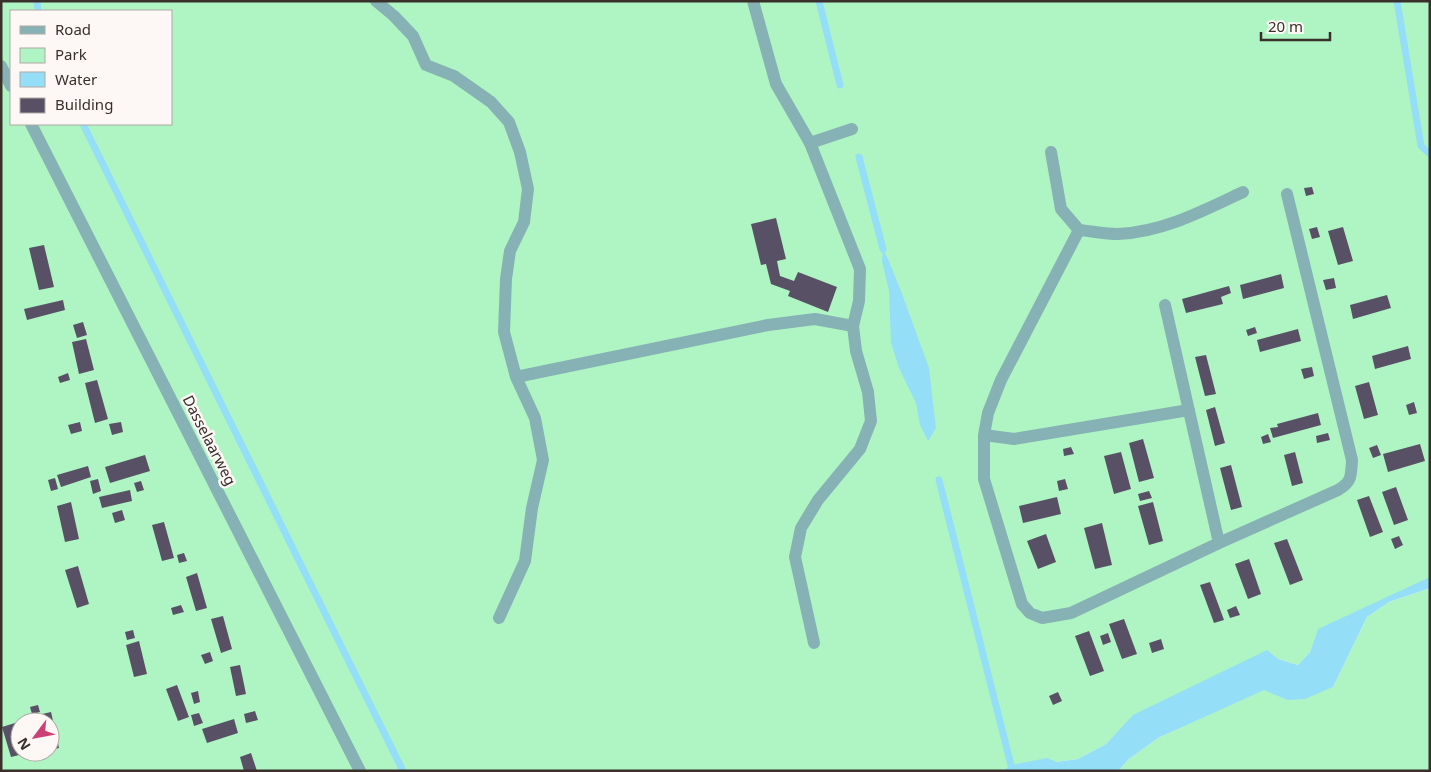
<svg xmlns="http://www.w3.org/2000/svg" width="1431" height="772" font-family="'Noto Sans',sans-serif">
  <style>
    .green { fill: #aff5c3; fill-rule: evenodd }
    .water { fill: #94def8 }
    .lines { fill: none; stroke-linecap: round; stroke-linejoin: round }
    .stream { stroke: #94def8; stroke-width: 7 }
    .building { fill: #585165 }
    .service { stroke: #87b2b5; stroke-width: 12 }
    .minor { stroke: #87b2b5; stroke-width: 12 }
    .labels { text-anchor: middle; dominant-baseline: central; stroke-width: 5; stroke-linejoin: round; paint-order: stroke }
    .street-label { font-size: 15px; fill: #392f2b; stroke: #fdf8f6 }
  </style>
  <rect width="100%" height="100%" fill="#fdf8f6"/>
  <path class="green" d="M1,1H1430V580L1317,633L1310,652L1298,665L1278,659L1128,721L1106,744L1078,759L1056,762L1019,771H1ZM11,11H171V124H11ZM20,722H50V752H20Z
    M1430,588V771H1118L1129,759L1158,738L1264,689L1287,700L1333,687L1367,617L1389,602Z"/>
  <path class="water" d="M883,249L888,259L901,291L929,368L936,428L928,441L920,425L916,403L899,368L891,343L889,291L882,261Z
    M1430,577V588L1389,602L1367,617L1333,687L1305,699L1287,700L1264,690L1158,738L1129,759L1118,771H1003L1011,765L1047,758L1056,762L1078,759L1106,744L1133,715L1267,650L1278,659L1298,665L1310,652L1318,629Z"/>
  <g class="lines">
    <path class="stream" d="M37,1L38,11
      M819,1L840,85
      M1397,1L1421,146L1430,154
      M83,124L403,771
      M859,157L883,249
      M939,480L1011,765"/>
  </g>
  <path class="building" d="M1312,187L1314,194L1306,196L1304,188Z
    M776,218L786,259L777,261L780,276L794,281L798,272L837,287L828,312L788,296L790,291L771,284L766,264L761,265L751,224Z
    M1317,227L1320,237L1312,239L1309,229Z
    M1343,227L1353,261L1338,265L1328,231Z
    M44,245L54,287L39,290L29,248Z
    M1281,274L1284,288L1243,299L1240,285Z
    M1334,278L1336,288L1326,290L1323,280Z
    M1229,286L1231,293L1221,297L1223,304L1186,313L1182,299Z
    M1387,295L1391,308L1353,319L1350,305Z
    M63,300L65,310L27,320L24,309Z
    M83,322L87,335L77,338L73,325Z
    M1255,327L1257,333L1248,336L1246,330Z
    M1298,329L1301,341L1260,352L1257,340Z
    M86,339L94,370L79,374L72,342Z
    M1408,346L1411,359L1375,369L1372,356Z
    M1206,355L1216,394L1205,396L1195,357Z
    M1312,367L1314,376L1304,379L1301,369Z
    M68,373L70,380L60,383L58,377Z
    M97,380L108,419L95,423L85,383Z
    M1369,382L1378,415L1364,419L1355,386Z
    M1414,402L1417,413L1409,415L1406,405Z
    M1215,407L1225,443L1215,446L1206,410Z
    M1318,413L1321,425L1273,438L1270,428L1278,427L1277,424Z
    M80,422L82,431L71,434L68,425Z
    M121,422L123,432L112,435L109,424Z
    M1328,433L1330,440L1317,443L1316,436Z
    M1268,434L1271,442L1263,444L1261,437Z
    M1143,439L1154,478L1139,482L1129,443Z
    M1420,444L1425,461L1388,472L1383,454Z
    M1377,445L1381,455L1373,458L1369,448Z
    M1071,447L1074,454L1064,456L1063,449Z
    M1121,452L1131,489L1114,494L1104,456Z
    M1295,452L1303,483L1292,486L1284,455Z
    M145,455L150,471L110,483L105,467Z
    M1231,465L1242,507L1231,510L1220,468Z
    M88,466L91,477L61,487L57,475Z
    M55,478L58,489L51,491L48,480Z
    M98,479L101,491L93,494L90,481Z
    M1065,479L1068,489L1059,491L1057,481Z
    M141,481L144,490L137,492L134,483Z
    M1396,487L1408,520L1394,525L1382,492Z
    M130,490L132,501L102,508L99,497Z
    M1149,491L1152,498L1140,501L1138,494Z
    M1369,496L1383,532L1370,537L1357,500Z
    M1057,497L1061,514L1023,523L1019,506Z
    M71,502L79,539L65,542L57,506Z
    M1153,502L1163,541L1149,545L1138,506Z
    M122,510L125,520L115,523L112,513Z
    M164,522L174,558L162,561L152,525Z
    M1102,523L1112,565L1095,569L1084,528Z
    M1046,534L1056,562L1038,569L1027,541Z
    M1399,536L1403,545L1395,549L1391,539Z
    M1287,539L1303,580L1290,585L1274,543Z
    M184,553L187,561L179,563L177,555Z
    M1249,559L1261,594L1248,599L1235,564Z
    M78,566L89,604L77,608L65,570Z
    M197,573L207,608L196,611L186,577Z
    M1210,582L1224,620L1214,623L1200,585Z
    M181,605L184,612L173,615L171,608Z
    M1236,606L1240,615L1230,618L1227,610Z
    M223,616L232,649L221,653L211,619Z
    M1124,619L1137,654L1122,659L1109,624Z
    M133,630L135,638L127,640L125,632Z
    M1089,631L1104,671L1090,676L1075,636Z
    M1108,633L1111,642L1103,645L1100,636Z
    M1161,639L1164,649L1152,653L1149,643Z
    M139,641L147,674L134,677L126,645Z
    M210,652L213,661L205,664L201,655Z
    M240,665L246,694L236,696L230,667Z
    M177,685L189,717L178,721L166,689Z
    M198,691L200,702L194,704L191,693Z
    M1058,692L1062,701L1053,705L1049,696Z
    M38,705L40,712L32,714L30,707Z
    M255,711L258,720L246,723L244,714Z
    M51,712L59,748L50,750V722H39L38,715Z
    M199,713L203,723L194,726L191,715Z
    M234,719L238,733L207,743L202,729Z
    M15,723L20,742V752H23V754L11,757L2,727Z
    M251,753L257,771H244L240,757Z"/>
  <g class="lines">
    <path class="service" d="M376,1L394,16L413,36L426,65L454,76L491,102L509,122L520,152L528,189L524,222L510,251L506,279L504,332L516,377L535,418L543,460L532,508L525,561L499,618
      M1051,152L1061,209L1079,230C1091,231 1105,234 1118,234C1163,232 1203,211 1243,192
      M1079,230L1001,380L988,413L984,435V479L1022,604L1030,613L1042,618L1071,613L1219,543L1338,490C1352,482 1351,476 1352,460L1287,194
      M1165,305L1219,543
      M516,377L768,325L815,319L853,326
      M984,435L1014,439L1189,410
      M814,643L795,557L801,528L818,500L860,449L871,421L868,392L856,351L853,326L859,301L860,269L810,143L852,129"/>
    <path class="minor" d="M753,1L776,84L810,143
      M1,66L11,86
      M31,124L360,771"/>
  </g>
  <g class="labels">
    <g class="street-label">
      <text transform="translate(210 440) rotate(63)">Dasselaarweg</text>
    </g>
  </g>
  <rect width="1431" height="772" fill="none" stroke="#392f2b" stroke-width="5"/>
  <rect x="10" y="10" width="162" height="115" fill="#fdf8f6" stroke="#afa8a5"/>
  <rect x="20" y="26" width="25" height="8" fill="#87b2b5" stroke="#afa8a5"/>
  <text x="55" y="35" font-size="15" fill="#392f2b">Road</text>
  <rect x="20" y="48" width="25" height="15" fill="#aff5c3" stroke="#afa8a5"/>
  <text x="55" y="60" font-size="15" fill="#392f2b">Park</text>
  <rect x="20" y="72" width="25" height="15" fill="#94def8" stroke="#afa8a5"/>
  <text x="55" y="85" font-size="15" fill="#392f2b">Water</text>
  <rect x="20" y="98" width="25" height="15" fill="#585165" stroke="#afa8a5"/>
  <text x="55" y="110" font-size="15" fill="#392f2b">Building</text>
  <g transform="translate(35 737) rotate(238)"><circle r="24" fill="#fdf8f6" stroke="#afa8a5"/>
  <path d="M0-4L9 19L0 12L-9 19Z" fill="#cc4175"/>
  <text y="-8" font-size="14" font-weight="bold" text-anchor="middle" fill="#392f2b">N</text>
  </g>
  <path d="M1261 32v8h69v-8" fill="none" stroke="#392f2b" stroke-width="2.5"/>
  <text x="1268" y="32" font-size="15" fill="#392f2b" stroke="#fdf8f6" stroke-width="4" paint-order="stroke">20 m</text>
</svg>
